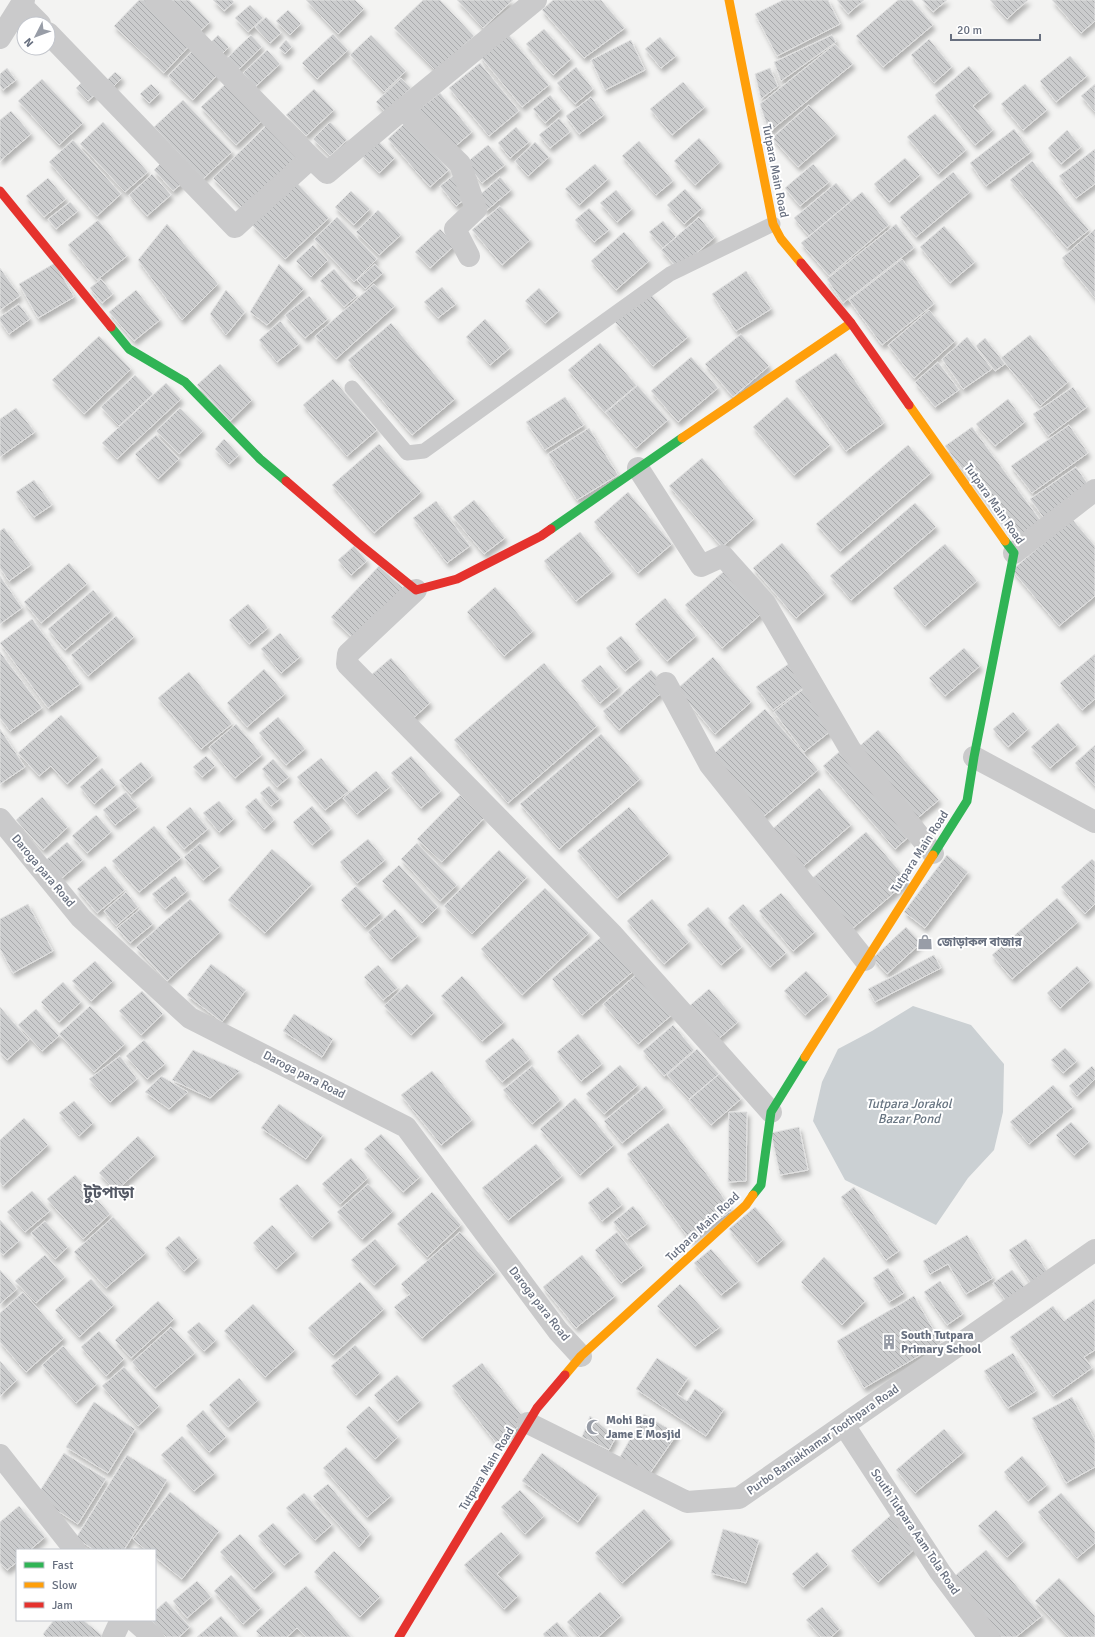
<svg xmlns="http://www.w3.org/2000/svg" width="1095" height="1637" font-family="Signika,'Noto Sans Bengali',sans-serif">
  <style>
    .water { fill: #cbd0d3 }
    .building { fill: url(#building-back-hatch); stroke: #e2e2e2; filter: url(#shadow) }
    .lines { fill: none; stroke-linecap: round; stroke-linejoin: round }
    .lane { stroke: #cacacb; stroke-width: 15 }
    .street { stroke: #cacacb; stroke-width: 22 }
    .fast { stroke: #30b455; stroke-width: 9 }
    .slow { stroke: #ff9f0a; stroke-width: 9 }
    .jam { stroke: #e5322d; stroke-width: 9 }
    .labels { text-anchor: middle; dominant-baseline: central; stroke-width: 4; stroke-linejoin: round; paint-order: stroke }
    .street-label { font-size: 12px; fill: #676f7f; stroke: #fff }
    .poi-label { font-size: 12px; font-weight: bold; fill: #676f7f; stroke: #fff; text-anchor: start }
    .water-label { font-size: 13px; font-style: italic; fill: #687582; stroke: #fff }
    .district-label { font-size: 16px; font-weight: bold; fill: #545965; stroke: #fff }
  </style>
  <defs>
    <pattern id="building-back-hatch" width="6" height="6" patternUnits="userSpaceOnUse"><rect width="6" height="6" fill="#cbcccd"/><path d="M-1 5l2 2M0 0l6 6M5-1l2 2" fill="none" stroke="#a9aaac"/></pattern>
    <filter id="shadow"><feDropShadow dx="2.5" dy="4.5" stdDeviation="2" flood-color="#0004"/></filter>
  </defs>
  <rect width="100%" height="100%" fill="#f3f3f2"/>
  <path class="water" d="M913,1006L971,1025L1004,1064L1003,1112L994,1150L968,1178L936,1225L845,1180L813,1121L822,1082L838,1049L872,1031Z"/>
  <path class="building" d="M139,0H149L193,42L164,73L114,26Z
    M162,0H189L210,22L196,35Z
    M213,0H232L234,2L224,11Z
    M306,0H355L364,9L338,34Z
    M423,0H440L474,36L436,71L394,28Z
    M457,0H513L483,28Z
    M553,0H601L625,28L584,58L542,10Z
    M783,0H828L840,24L777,56L755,14Z
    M837,0H864L848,14Z
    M898,0H912L933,25L883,67L856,36Z
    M922,0H947L933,12Z
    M990,0H1028L1007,19Z
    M1052,0H1095V21L1081,33Z
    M250,5L263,18L248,32L235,18Z
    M288,10L301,24L290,35L276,21Z
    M266,17L281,33L270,43L255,27Z
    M544,29L571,59L553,75L526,44Z
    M333,34L348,50L317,79L302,63Z
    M508,34L549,85L522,107L480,56Z
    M218,35L229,47L218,58L207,46Z
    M251,35L262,47L237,71L226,59Z
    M371,35L406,71L384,92L350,55Z
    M832,35L836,42L781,81L774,62Z
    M660,37L676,56L661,68L645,49Z
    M929,39L952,67L934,83L911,55Z
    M286,40L292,47L285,54L279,48Z
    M631,40L645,70L605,90L591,60Z
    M835,44L853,64L769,132L760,104Z
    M196,47L221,71L193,100L168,76Z
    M267,50L280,64L255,87L243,73Z
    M1070,56L1087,76L1056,102L1040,81Z
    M480,63L519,111L489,136L449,88Z
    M969,66L990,92L973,106L993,130L975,145L935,95Z
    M576,67L593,89L575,104L557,83Z
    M7,68L16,80L3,90L0,86V74Z
    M770,68L778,86L761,99L755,74Z
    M115,72L122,78L111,89L104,83Z
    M86,78L99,91L88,101L76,88Z
    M401,78L411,88L385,112L376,102Z
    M42,79L83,123L59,145L18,101Z
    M230,80L265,118L236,145L201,107Z
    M683,82L705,107L672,135L650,109Z
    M151,84L160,93L149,103L140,94Z
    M1025,84L1047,110L1023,130L1001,104Z
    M1095,84V112L1081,96Z
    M314,89L334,110L306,136L286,115Z
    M440,93L472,132L451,150L418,110Z
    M550,95L561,109L545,123L533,109Z
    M591,97L604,115L579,134L566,116Z
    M183,100L232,152L203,179L154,127Z
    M809,105L836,134L798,167L772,138Z
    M11,111L31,134L0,161V120Z
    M935,114L966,150L938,174L907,137Z
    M559,118L570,132L550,148L539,135Z
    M103,122L148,172L125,192L80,144Z
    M330,122L347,140L330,156L313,139Z
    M406,122L449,170L430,187L388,139Z
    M267,125L298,156L244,210L213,178Z
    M516,127L529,142L510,158L498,143Z
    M1014,129L1031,152L986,186L970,163Z
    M1067,130L1081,147L1061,164L1048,148Z
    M699,138L720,162L695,185L674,161Z
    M73,140L121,194L97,216L49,162Z
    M377,140L395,158L379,173L361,155Z
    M639,141L673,181L656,195L622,156Z
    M535,142L549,157L528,176L515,161Z
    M488,145L505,165L482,183L466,163Z
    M1095,149V184L1076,198L1059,176Z
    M905,158L920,175L889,202L874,184Z
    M165,159L185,181L173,191L154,170Z
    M1032,161L1089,230L1067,248L1010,180Z
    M595,164L608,179L579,205L565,189Z
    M813,164L829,182L800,206L785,188Z
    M953,172L970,192L916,237L900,217Z
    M152,174L171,195L147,216L129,195Z
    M453,176L469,196L456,206L440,186Z
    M500,177L511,190L486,211L476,198Z
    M48,178L66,199L44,217L26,196Z
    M297,183L329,218L285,259L252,225Z
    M836,183L851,201L809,236L794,218Z
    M685,189L702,208L684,224L667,205Z
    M616,190L632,209L617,222L600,203Z
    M351,191L370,209L354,225L335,207Z
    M862,192L889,225L829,276L801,243Z
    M70,202L78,211L56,229L48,219Z
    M500,206L530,240L502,265L472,230Z
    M589,208L609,230L594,242L575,220Z
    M378,210L401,235L379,255L356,232Z
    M337,217L377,259L354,282L314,239Z
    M699,217L715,237L678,269L661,250Z
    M98,220L127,256L97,280L68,245Z
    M663,221L676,237L663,248L649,232Z
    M167,224L218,284L182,320L138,260Z
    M896,224L914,248L843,303L827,279Z
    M944,226L975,262L950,283L920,247Z
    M440,229L455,245L430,268L415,252Z
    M1095,229V298L1062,258Z
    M624,232L649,261L616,290L591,261Z
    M313,245L328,260L311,277L296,261Z
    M902,259L934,304L882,345L849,300Z
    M55,263L74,297L38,318L19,284Z
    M279,264L304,289L267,325L250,312Z
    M375,264L383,273L365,289L357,280Z
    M0,268L20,296L0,310Z
    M334,269L357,296L344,307L320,281Z
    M746,271L771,309L736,331L712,294Z
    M101,279L113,294L102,303L90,288Z
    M374,284L395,306L336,359L315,336Z
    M442,287L456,304L438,318L424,302Z
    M539,288L559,311L545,323L525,301Z
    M136,290L160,320L134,341L109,312Z
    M226,290L245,312L226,335L210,314Z
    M649,292L688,337L653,366L615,322Z
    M309,296L328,319L305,338L285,315Z
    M19,304L30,319L9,334L0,321V317Z
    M929,310L955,341L914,378L888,345Z
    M485,319L510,348L490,365L466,337Z
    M280,321L299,344L277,362L259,340Z
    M391,323L455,399L412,435L348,360Z
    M741,334L769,366L733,397L705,364Z
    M1030,335L1068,382L1040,406L1001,358Z
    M99,336L131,369L84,414L52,380Z
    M967,337L992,369L963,389L942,359Z
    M985,338L1005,364L995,371L976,346Z
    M600,343L637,386L605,413L568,370Z
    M836,353L884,423L846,451L795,381Z
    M691,357L718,388L678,422L651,391Z
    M938,362L959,390L935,407L915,382Z
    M220,364L252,400L230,421L197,385Z
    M135,375L153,394L119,426L101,407Z
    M333,379L377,430L347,456L303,405Z
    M166,383L181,399L117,459L102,443Z
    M637,385L668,420L636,448L605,412Z
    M1073,387L1087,407L1048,436L1033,414Z
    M565,397L584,425L545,450L526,422Z
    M787,397L830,445L794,475L753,427Z
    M1008,399L1025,422L995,446L976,424Z
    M16,408L35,432L0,457V419Z
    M180,408L203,431L179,454L156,431Z
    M1069,425L1088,453L1032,493L1011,466Z
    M972,427L1043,524L1017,541L945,446Z
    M589,428L618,475L577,500L548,454Z
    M156,435L179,459L158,479L135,454Z
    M224,439L239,455L229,464L215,449Z
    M379,444L421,492L374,533L332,485Z
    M908,445L931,473L840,551L816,524Z
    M702,458L754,519L722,547L669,486Z
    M1076,467L1090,487L1046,521L1030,499Z
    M34,480L52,505L34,517L16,492Z
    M628,492L672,544L638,573L594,522Z
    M474,500L505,538L484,554L453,517Z
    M436,501L470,546L447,563L413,518Z
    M915,503L936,527L851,600L830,576Z
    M1072,519L1095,546V596L1059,626L1012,570Z
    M4,528L31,565L9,581L0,568V531Z
    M580,532L612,572L576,601L544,561Z
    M782,543L825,593L796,618L753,568Z
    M945,544L977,581L925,626L893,588Z
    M354,546L367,561L351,575L338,560Z
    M69,563L87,584L41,623L24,602Z
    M379,566L403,588L354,639L331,617Z
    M730,566L767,609L722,648L685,605Z
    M0,576L22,608L0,624Z
    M495,587L533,631L504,656L467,612Z
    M93,590L111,611L65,650L48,629Z
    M665,598L696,636L667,661L635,624Z
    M248,604L268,628L249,644L229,620Z
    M116,616L134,637L88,676L71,655Z
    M32,619L80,684L48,708L0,643Z
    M280,633L300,657L281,673L261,649Z
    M621,636L640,659L625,671L606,648Z
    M964,648L980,666L945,696L929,678Z
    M0,652L42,708L10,731L0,718Z
    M1095,654V699L1082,710L1060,683Z
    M713,657L751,702L715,734L677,689Z
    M391,658L430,703L409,722L370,676Z
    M794,660L810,683L773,710L756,687Z
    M544,663L597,726L508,803L454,740Z
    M600,665L619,687L600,703L581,681Z
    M264,669L285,694L247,727L227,703Z
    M651,670L667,688L619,730L603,711Z
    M189,672L232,724L201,749L158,698Z
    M806,687L836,727L804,752L774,712Z
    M765,709L818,770L762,818L710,757Z
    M1013,712L1028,729L1008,747L993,729Z
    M61,715L98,756L67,784L51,766L39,776L18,753Z
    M278,717L305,749L286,765L259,733Z
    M1058,723L1077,745L1050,768L1031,747Z
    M236,724L262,755L235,778L209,747Z
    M0,729L25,767L0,784Z
    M878,730L939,800L914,821L854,751Z
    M601,734L640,779L559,849L520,804Z
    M1095,745V786L1075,763Z
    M839,752L911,835L895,849L823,766Z
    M206,756L215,766L202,777L193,767Z
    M411,756L441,791L421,808L391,773Z
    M321,758L349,791L325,810L297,777Z
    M273,759L289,777L277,787L262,769Z
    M141,762L152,776L131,794L119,780Z
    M102,768L116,785L94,804L80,787Z
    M376,771L390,787L357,814L343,798Z
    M269,786L280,799L271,806L260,793Z
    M819,788L851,825L800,869L769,832Z
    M126,792L138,807L115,825L103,810Z
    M460,795L484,818L442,862L417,839Z
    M42,797L68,827L43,850L16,820Z
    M256,798L274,820L264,829L245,807Z
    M219,801L234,819L219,832L203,813Z
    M312,806L331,829L312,845L293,822Z
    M190,807L208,829L184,849L166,827Z
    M629,807L669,854L617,898L577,851Z
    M96,815L111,832L87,853L72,836Z
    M154,826L181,858L139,892L112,861Z
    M866,832L908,881L852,929L810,880Z
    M368,839L385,860L357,883L340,862Z
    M67,842L83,860L62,878L46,860Z
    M200,843L220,866L203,880L184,857Z
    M417,843L457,885L440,901L401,859Z
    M272,849L312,884L265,933L228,900Z
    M499,850L527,877L472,934L444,906Z
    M947,855L968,872L925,928L904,912Z
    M1092,859L1095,862V904L1085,914L1061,887Z
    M399,865L438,907L422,923L382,881Z
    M105,866L125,890L97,913L77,889Z
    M175,876L187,891L165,909L152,894Z
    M356,886L381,913L365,927L341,900Z
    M545,888L589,933L522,995L481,949Z
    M126,892L138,907L116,926L104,911Z
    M781,893L815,932L793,951L759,911Z
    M1057,898L1078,922L1012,979L992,955Z
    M190,899L220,932L167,981L136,947Z
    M652,899L689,942L664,964L627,921Z
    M28,904L53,951L13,973L0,949V919Z
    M743,904L786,953L770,967L728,918Z
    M708,907L742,947L721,965L687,925Z
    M140,909L153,924L130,943L117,928Z
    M395,909L418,936L391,959L368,932Z
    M906,927L921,943L887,974L873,958Z
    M606,933L637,968L582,1015L552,979Z
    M934,955L941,968L875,1002L868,989Z
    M95,961L113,981L91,1001L72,981Z
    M211,964L246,990L222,1022L187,995Z
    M378,965L398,988L383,1000L364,977Z
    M1077,966L1090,981L1060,1008L1047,993Z
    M806,971L828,995L805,1015L784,991Z
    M638,973L673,1014L638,1044L603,1004Z
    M462,976L504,1022L482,1041L441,996Z
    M63,982L81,1002L59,1022L41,1002Z
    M407,984L434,1013L411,1035L384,1006Z
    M709,989L738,1022L716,1041L687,1008Z
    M142,991L163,1014L141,1035L119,1011Z
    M90,1006L125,1044L94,1072L59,1034Z
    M0,1007L29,1040L7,1060L0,1052Z
    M36,1009L59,1036L42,1051L18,1025Z
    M294,1014L333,1039L322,1057L283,1031Z
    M673,1025L694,1050L664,1076L643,1051Z
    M578,1034L602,1064L581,1081L557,1052Z
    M513,1038L530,1059L502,1082L485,1061Z
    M144,1040L165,1064L147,1079L126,1056Z
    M1065,1048L1077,1061L1063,1073L1051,1060Z
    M697,1049L719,1074L689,1099L667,1075Z
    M193,1050L240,1071L210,1098L172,1080Z
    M120,1056L137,1079L110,1102L89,1079Z
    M620,1065L638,1085L604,1114L586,1094Z
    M532,1066L560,1100L532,1124L503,1090Z
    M1092,1066L1095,1070V1079L1077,1096L1069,1086Z
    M432,1071L472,1120L441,1145L401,1095Z
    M719,1074L741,1099L711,1125L689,1100Z
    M161,1076L188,1092L169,1109L145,1092Z
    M1053,1085L1073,1107L1029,1144L1010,1122Z
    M646,1086L664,1108L622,1143L604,1121Z
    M575,1098L614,1145L580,1175L540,1129Z
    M74,1101L93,1123L79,1136L59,1113Z
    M279,1104L323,1135L306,1159L261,1128Z
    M729,1112H747L746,1181L728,1182Z
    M24,1118L48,1145L3,1186L0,1182V1140Z
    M1071,1122L1089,1142L1074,1155L1056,1135Z
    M668,1123L708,1176L732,1210L690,1240L627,1154Z
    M799,1127L808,1170L780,1175L771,1133Z
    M381,1134L420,1177L403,1192L364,1149Z
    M138,1136L155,1155L116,1191L99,1173Z
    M536,1144L562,1176L508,1220L482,1188Z
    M351,1158L368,1178L340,1204L322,1184Z
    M75,1175L110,1214L83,1239L47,1199Z
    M297,1184L330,1221L312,1237L279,1199Z
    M368,1184L393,1211L362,1239L337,1212Z
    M608,1187L622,1205L602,1221L588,1203Z
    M854,1187L899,1251L886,1260L841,1197Z
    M32,1191L50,1211L25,1232L7,1212Z
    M432,1192L461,1225L427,1257L397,1224Z
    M633,1206L647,1224L627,1239L613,1222Z
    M755,1207L783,1240L757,1262L729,1229Z
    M113,1217L146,1253L106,1288L74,1252Z
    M0,1220L19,1241L3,1255L0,1252Z
    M45,1221L68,1247L55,1259L31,1233Z
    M272,1225L296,1251L276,1269L253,1243Z
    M460,1232L496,1272L422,1338L394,1307L410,1294L401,1284Z
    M617,1232L643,1266L621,1283L595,1250Z
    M967,1235L993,1278L966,1294L948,1264L930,1274L923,1261Z
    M179,1236L198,1258L184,1271L165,1248Z
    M375,1239L397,1264L374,1285L351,1260Z
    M1026,1239L1049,1274L1032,1285L1009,1250Z
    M711,1249L739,1281L721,1295L694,1263Z
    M45,1255L65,1277L36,1303L15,1281Z
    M582,1255L615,1296L576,1328L543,1287Z
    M824,1257L865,1301L842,1325L801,1282Z
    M888,1268L904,1293L889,1302L873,1278Z
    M0,1270L17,1289L0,1304Z
    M1012,1270L1028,1291L1009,1305L993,1283Z
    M91,1279L114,1305L79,1337L55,1310Z
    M940,1281L963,1314L947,1325L924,1292Z
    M360,1282L384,1309L333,1355L308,1328Z
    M680,1284L720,1327L695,1346L657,1306Z
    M23,1292L64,1338L26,1372L0,1342V1313Z
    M914,1296L941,1343L864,1388L837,1341Z
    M1095,1299V1350L1084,1357L1092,1368L1053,1396L1010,1337L1053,1306L1064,1321Z
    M158,1301L174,1319L131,1358L115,1340Z
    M253,1304L295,1350L265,1377L224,1331Z
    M199,1322L216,1340L204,1351L187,1332Z
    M171,1327L195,1353L155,1388L132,1362Z
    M99,1331L124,1359L106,1376L81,1347Z
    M355,1345L380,1373L356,1395L331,1366Z
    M63,1346L97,1384L76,1403L42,1365Z
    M1013,1353L1036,1391L1008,1408L984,1371Z
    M657,1358L688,1378L677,1394L687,1401L695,1389L724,1409L706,1436L636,1389Z
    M0,1361L17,1380L0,1396Z
    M482,1363L526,1421L497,1444L452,1386Z
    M124,1367L159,1406L138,1426L102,1386Z
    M397,1375L420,1401L397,1421L374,1395Z
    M239,1378L258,1400L228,1427L209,1405Z
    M1072,1397L1095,1440V1467L1066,1483L1032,1418Z
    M94,1402L135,1429L108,1473L66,1447Z
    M369,1406L398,1437L375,1459L346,1427Z
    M203,1410L226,1437L209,1452L186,1426Z
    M644,1414L677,1434L648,1476L620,1457Z
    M590,1416L616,1437L609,1450L582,1437Z
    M944,1429L964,1452L915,1493L896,1470Z
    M182,1436L215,1473L194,1491L161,1455Z
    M346,1447L391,1496L367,1517L323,1468Z
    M64,1453L106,1479L78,1524L36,1497Z
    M542,1453L598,1494L578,1522L522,1481Z
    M127,1455L167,1480L124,1550H94L76,1538Z
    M1022,1456L1047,1485L1028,1501L1004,1472Z
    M328,1484L370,1534L359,1547L313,1496Z
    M520,1490L544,1516L525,1534L501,1507Z
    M170,1492L219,1531L182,1579L155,1557V1550H146L133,1539Z
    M304,1493L332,1525L315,1540L286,1508Z
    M1061,1493L1095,1532V1543L1077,1558L1038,1512Z
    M19,1506L45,1537L30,1550H17V1562L7,1570L0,1563V1522Z
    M644,1509L671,1539L622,1583L595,1553Z
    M996,1510L1024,1541L1007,1557L978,1526Z
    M891,1515L918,1546L878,1582L851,1551Z
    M273,1523L300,1552L284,1565L258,1536Z
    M723,1529L759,1540L746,1583L711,1573Z
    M501,1532L520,1553L497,1574L518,1596L504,1609L464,1565Z
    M240,1534L274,1571L254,1589L220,1552Z
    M986,1550L1042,1616L1016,1637H999L951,1579Z
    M334,1551L380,1597L360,1617L314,1572Z
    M817,1552L828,1565L803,1587L792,1574Z
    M231,1575L261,1608L243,1624L214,1591Z
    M1059,1578L1095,1616V1637H1069L1035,1601Z
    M197,1581L211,1597L187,1618L173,1601Z
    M306,1586L351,1637H306L297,1628L287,1637H262L256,1631Z
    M600,1592L621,1616L598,1637H580L567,1622Z
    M166,1601L190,1627L179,1637H166L151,1620H155V1611Z
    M822,1607L840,1629L831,1637H821L806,1620Z
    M221,1616L239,1637H197Z
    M54,1620H83L104,1637H46L43,1634Z
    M557,1622L569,1637H545L543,1634Z"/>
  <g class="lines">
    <path class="lane" d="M352,388L407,453L424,451L670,274L773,224"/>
    <path class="street" d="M156,0L311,158
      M21,5L40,24
      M48,33L235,227L311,158L327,173L403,109L460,164L476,209L455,229L469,256
      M0,38L24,0
      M403,109L536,0
      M638,468L701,566L723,556L765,603L850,749L933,853
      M1014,553L1095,490
      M416,590L348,654L347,664L613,935L771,1112
      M666,683L710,765L865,960
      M974,757L1095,822
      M0,819L81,918L190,1018L406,1127L558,1331L581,1356
      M528,1423L687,1502L739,1498L1095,1250
      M844,1425L940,1572L989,1637
      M0,1455L75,1550
      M134,1620L153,1637
      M113,1637L121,1620"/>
    <path class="fast" d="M111,327L129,349L185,382L260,459L286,481
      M551,529L682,438
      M933,855L967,801L974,757L1014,553L1005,541
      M753,1195L761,1185L771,1112L805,1057"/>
    <path class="slow" d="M729,0L773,224L781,239L801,263
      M909,405L1005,541
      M682,438L851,323
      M805,1057L933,855
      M565,1375L581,1356L746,1205L753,1195"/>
    <path class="jam" d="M0,191L111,327
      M801,263L851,323L909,405
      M286,481L358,543L416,590L457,579L541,536L551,529
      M399,1637L537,1408L565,1375"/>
  </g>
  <defs>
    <symbol id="shop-bare" viewBox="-9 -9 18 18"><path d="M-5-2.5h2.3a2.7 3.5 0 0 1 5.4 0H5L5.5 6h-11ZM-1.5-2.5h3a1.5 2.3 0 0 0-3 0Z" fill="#989da7" stroke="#fff" stroke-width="2.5" paint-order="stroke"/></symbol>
    <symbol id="building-bare" viewBox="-9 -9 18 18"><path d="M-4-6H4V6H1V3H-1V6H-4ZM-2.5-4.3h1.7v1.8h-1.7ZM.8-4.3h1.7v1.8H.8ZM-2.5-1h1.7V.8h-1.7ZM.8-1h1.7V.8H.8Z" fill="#989da7" stroke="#fff" stroke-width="2.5" paint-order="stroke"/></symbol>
    <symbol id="mosque-bare" viewBox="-9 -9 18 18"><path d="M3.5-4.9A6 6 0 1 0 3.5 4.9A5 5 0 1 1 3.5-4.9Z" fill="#989da7" stroke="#fff" stroke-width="2.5" paint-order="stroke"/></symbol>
  </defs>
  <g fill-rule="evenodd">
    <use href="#shop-bare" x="914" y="931" width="22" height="22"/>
    <use href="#building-bare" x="878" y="1331" width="22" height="22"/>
    <use href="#mosque-bare" x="583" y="1416" width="22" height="22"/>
  </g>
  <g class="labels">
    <g class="street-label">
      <text transform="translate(775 171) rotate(79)">Tutpara Main Road</text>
      <text transform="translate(994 504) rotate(55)">Tutpara Main Road</text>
      <text transform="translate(920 852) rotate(-57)">Tutpara Main Road</text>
      <text transform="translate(43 871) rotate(50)">Daroga para Road</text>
      <text transform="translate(304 1075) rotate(27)">Daroga para Road</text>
      <text transform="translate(703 1227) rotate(-43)">Tutpara Main Road</text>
      <text transform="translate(539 1304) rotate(52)">Daroga para Road</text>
      <text transform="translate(823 1440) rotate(-35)">Purbo Baniakhamar Toothpara Road</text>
      <text transform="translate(487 1469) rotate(-59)">Tutpara Main Road</text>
      <text transform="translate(915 1532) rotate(56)">South Tutpara Aam Tola Road</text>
    </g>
    <g class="poi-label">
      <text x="937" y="942">জোড়াকল বাজার</text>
      <text x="901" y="1335">South Tutpara<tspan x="901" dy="14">Primary School</tspan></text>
      <text x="606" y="1420">Mohi Bag<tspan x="606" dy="14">Jame E Mosjid</tspan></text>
    </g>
    <g class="water-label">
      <text x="909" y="1104">Tutpara Jorakol<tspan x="909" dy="15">Bazar Pond</tspan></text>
    </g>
    <g class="district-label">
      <text x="109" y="1193">টুটপাড়া</text>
    </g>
  </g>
  <rect x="16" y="1549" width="140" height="72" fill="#ffffff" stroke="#c2c5cc"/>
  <rect x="24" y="1562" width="20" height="6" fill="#30b455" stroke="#c2c5cc"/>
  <text x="52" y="1569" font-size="12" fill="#676f7f">Fast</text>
  <rect x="24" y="1582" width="20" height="6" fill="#ff9f0a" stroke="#c2c5cc"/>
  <text x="52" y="1589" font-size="12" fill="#676f7f">Slow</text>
  <rect x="24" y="1602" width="20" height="6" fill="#e5322d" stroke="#c2c5cc"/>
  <text x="52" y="1609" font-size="12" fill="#676f7f">Jam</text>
  <g transform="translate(36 36) rotate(228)"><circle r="19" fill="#ffffff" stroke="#c2c5cc"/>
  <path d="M0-3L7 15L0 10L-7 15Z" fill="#989da7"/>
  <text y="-6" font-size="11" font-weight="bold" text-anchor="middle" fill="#676f7f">N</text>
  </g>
  <path d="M951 34v6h89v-6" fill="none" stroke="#676f7f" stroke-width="2"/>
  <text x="957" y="34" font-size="12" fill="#676f7f" stroke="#ffffff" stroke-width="3" paint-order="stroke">20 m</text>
</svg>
